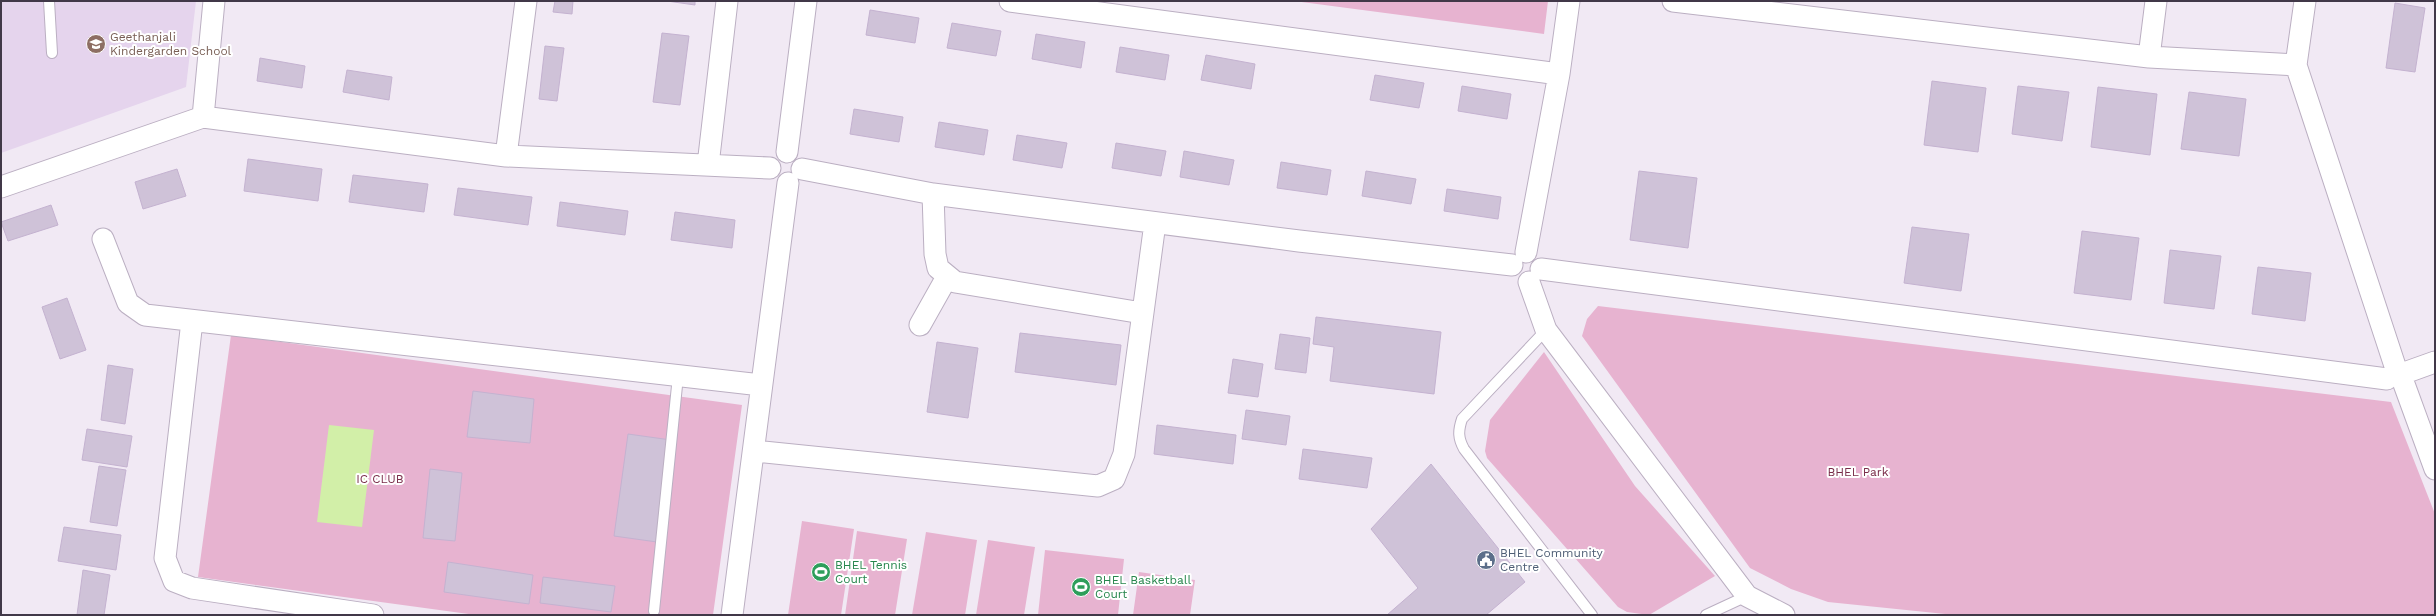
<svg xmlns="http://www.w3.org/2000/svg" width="2436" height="616" font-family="'Work Sans',sans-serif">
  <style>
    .education { fill: #e5d4ed }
    .green { fill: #e7b3d0 }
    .water { fill: #d2efa8 }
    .building { fill: #cfc2d8; stroke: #c4b2d0 }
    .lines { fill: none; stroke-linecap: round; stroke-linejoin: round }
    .service-casing { stroke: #bbafc2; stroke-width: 12 }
    .minor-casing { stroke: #bbafc2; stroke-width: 23 }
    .service { stroke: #fff; stroke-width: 10 }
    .minor { stroke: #fff; stroke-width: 21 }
    .labels { text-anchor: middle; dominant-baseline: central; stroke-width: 4; stroke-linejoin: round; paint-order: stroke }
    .education-label { font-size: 12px; fill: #785e54; stroke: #fff; text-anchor: start }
    .park-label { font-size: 12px; fill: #792c49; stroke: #fff }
    .service-label { font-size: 12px; fill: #4e5e75; stroke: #fff; text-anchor: start }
    .leisure-label { font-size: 12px; fill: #27864d; stroke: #fff; text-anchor: start }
  </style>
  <rect width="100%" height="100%" fill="#f1e9f4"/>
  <path class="education" d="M1,1H196L186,87L1,153Z"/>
  <path class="green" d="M1294,1H1548L1544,34Z
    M1598,306L2391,402L2435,514V615H1955L1828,602L1791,589L1750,568L1582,336L1587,319Z
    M231,335L742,405L713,615H476L198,577Z
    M1544,352L1635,486L1715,576L1649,615L1627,612L1618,607L1487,458L1485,451L1490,420Z
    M802,521L854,529L841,615H788Z
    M857,531L907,539L895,615H845Z
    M926,532L977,540L965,615H912Z
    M988,540L1035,547L1024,615H976Z
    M1045,550L1124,559L1118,615H1038Z
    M1139,572L1195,580L1190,615H1133Z"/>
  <path class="water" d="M329,425L374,430L362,527L317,522Z"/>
  <path class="building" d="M555,1H573L572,14L553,12Z
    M667,1H695V5Z
    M2395,3L2425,8L2415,72L2386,68Z
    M870,10L919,18L915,43L866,35Z
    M952,23L1001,31L996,56L947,48Z
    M662,33L689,36L680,105L653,102Z
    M1036,34L1085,42L1081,68L1032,59Z
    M545,46L564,48L557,101L539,99Z
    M1120,47L1169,55L1165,80L1116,72Z
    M1206,55L1255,64L1251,89L1201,80Z
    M260,58L305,66L302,88L257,81Z
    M347,70L392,77L389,100L343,92Z
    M1375,75L1424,83L1419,108L1370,100Z
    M1932,81L1986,88L1978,152L1924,145Z
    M1462,86L1511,94L1507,119L1458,111Z
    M2018,86L2069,92L2062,141L2012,134Z
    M2098,87L2157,94L2150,155L2091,147Z
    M2189,92L2246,99L2239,156L2181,149Z
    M854,109L903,117L899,142L850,134Z
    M939,122L988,130L984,155L935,147Z
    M1017,135L1067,143L1062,168L1013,160Z
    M1116,143L1166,151L1161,176L1112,168Z
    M1184,151L1234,160L1229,185L1180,177Z
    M248,159L322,169L318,201L244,191Z
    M1281,162L1331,170L1327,195L1277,188Z
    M177,169L186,196L143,209L135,182Z
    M1366,171L1416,179L1411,204L1362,196Z
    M1639,171L1697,178L1688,248L1630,240Z
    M353,175L428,184L424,212L349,202Z
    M458,188L532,197L528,225L454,215Z
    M1447,189L1501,197L1498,219L1444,211Z
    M560,202L628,211L625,235L557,226Z
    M51,205L58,225L8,241L1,222Z
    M675,212L735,220L732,248L671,240Z
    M1912,227L1969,234L1961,291L1904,283Z
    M2082,231L2139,238L2131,300L2074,293Z
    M2170,250L2221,256L2214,309L2164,303Z
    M2258,267L2311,273L2305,321L2252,314Z
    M67,298L86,350L60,359L42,307Z
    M1316,317L1441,332L1434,394L1330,381L1334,347L1313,344Z
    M1020,333L1121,345L1116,385L1015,372Z
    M1280,334L1310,338L1306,373L1275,369Z
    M937,342L978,348L968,418L927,412Z
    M1233,359L1263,364L1258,397L1228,393Z
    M108,365L133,369L125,424L101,420Z
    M473,391L534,399L530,443L467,437Z
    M1246,410L1290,416L1286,445L1242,439Z
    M1157,425L1236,435L1233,464L1154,454Z
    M87,429L132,436L127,467L82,460Z
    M628,434L671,440L657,542L614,536Z
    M1303,449L1372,458L1367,488L1299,479Z
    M1431,464L1525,582L1486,615H1387L1418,588L1371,529Z
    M99,466L126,470L117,526L90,522Z
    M430,469L462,473L455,541L423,538Z
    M64,527L121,535L116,570L58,561Z
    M448,562L533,575L529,604L444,592Z
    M83,570L110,575L104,615H77Z
    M543,577L615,586L611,612L540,603Z"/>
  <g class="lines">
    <defs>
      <path id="service" d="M49,1L52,53
        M1546,330L1462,419C1458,431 1458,438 1464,449L1592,615
        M654,611L678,376
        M1706,615L1747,596"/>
      <path id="minor" d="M1010,1L1559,74
        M1673,1L2149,57L2296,65
        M2305,1L2296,65L2395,366
        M2149,57L2156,1
        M203,117L214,1
        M787,152L806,1
        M506,156L526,1
        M708,165L727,1
        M802,169L933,194L1299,241L1512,265
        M1,187L203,117L506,156L770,168
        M933,194L935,254L938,268L955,282L1142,313
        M103,239L128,303L145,315L761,385
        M1526,252L1559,74L1569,1
        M1541,269L2387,379
        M1529,282L1546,330L1747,596L1784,615
        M192,321L165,558L174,581L192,588L373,615
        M920,325L947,277
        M2407,372L2435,362
        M2404,384L2435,469
        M754,451L1098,486L1114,479L1124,454L1155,223
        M732,615L788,183"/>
    </defs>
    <use href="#service" class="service-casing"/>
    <use href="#minor" class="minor-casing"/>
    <use href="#service" class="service"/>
    <use href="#minor" class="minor"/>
  </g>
  <defs>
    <symbol id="school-disc" viewBox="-11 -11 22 22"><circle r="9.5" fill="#8d6e63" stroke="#fff"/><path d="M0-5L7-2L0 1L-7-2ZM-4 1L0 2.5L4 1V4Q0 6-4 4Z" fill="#fff"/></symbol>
    <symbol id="civic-disc" viewBox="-11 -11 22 22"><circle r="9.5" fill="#5c6f8a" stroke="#fff"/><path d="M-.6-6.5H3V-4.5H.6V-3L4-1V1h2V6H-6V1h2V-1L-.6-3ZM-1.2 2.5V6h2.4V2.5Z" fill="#fff"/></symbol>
    <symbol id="stadium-disc" viewBox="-11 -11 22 22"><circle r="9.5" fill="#2e9e5b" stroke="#fff"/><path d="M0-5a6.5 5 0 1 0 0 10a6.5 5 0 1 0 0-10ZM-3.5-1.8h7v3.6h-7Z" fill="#fff"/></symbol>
  </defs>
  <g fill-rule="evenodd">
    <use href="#school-disc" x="85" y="33" width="22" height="22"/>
    <use href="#civic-disc" x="1475" y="549" width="22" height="22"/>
    <use href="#stadium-disc" x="810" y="561" width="22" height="22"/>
    <use href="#stadium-disc" x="1070" y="576" width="22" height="22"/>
  </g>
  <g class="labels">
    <g class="education-label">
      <text x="110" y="37">Geethanjali<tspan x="110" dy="14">Kindergarden School</tspan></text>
    </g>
    <g class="park-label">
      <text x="1858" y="472">BHEL Park</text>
      <text x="380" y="479">IC CLUB</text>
    </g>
    <g class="service-label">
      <text x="1500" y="553">BHEL Community<tspan x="1500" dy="14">Centre</tspan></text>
    </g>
    <g class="leisure-label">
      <text x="835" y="565">BHEL Tennis<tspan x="835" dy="14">Court</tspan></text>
      <text x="1095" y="580">BHEL Basketball<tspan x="1095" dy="14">Court</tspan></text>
    </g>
  </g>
  <rect width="2436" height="616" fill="none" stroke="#413848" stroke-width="4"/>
</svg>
